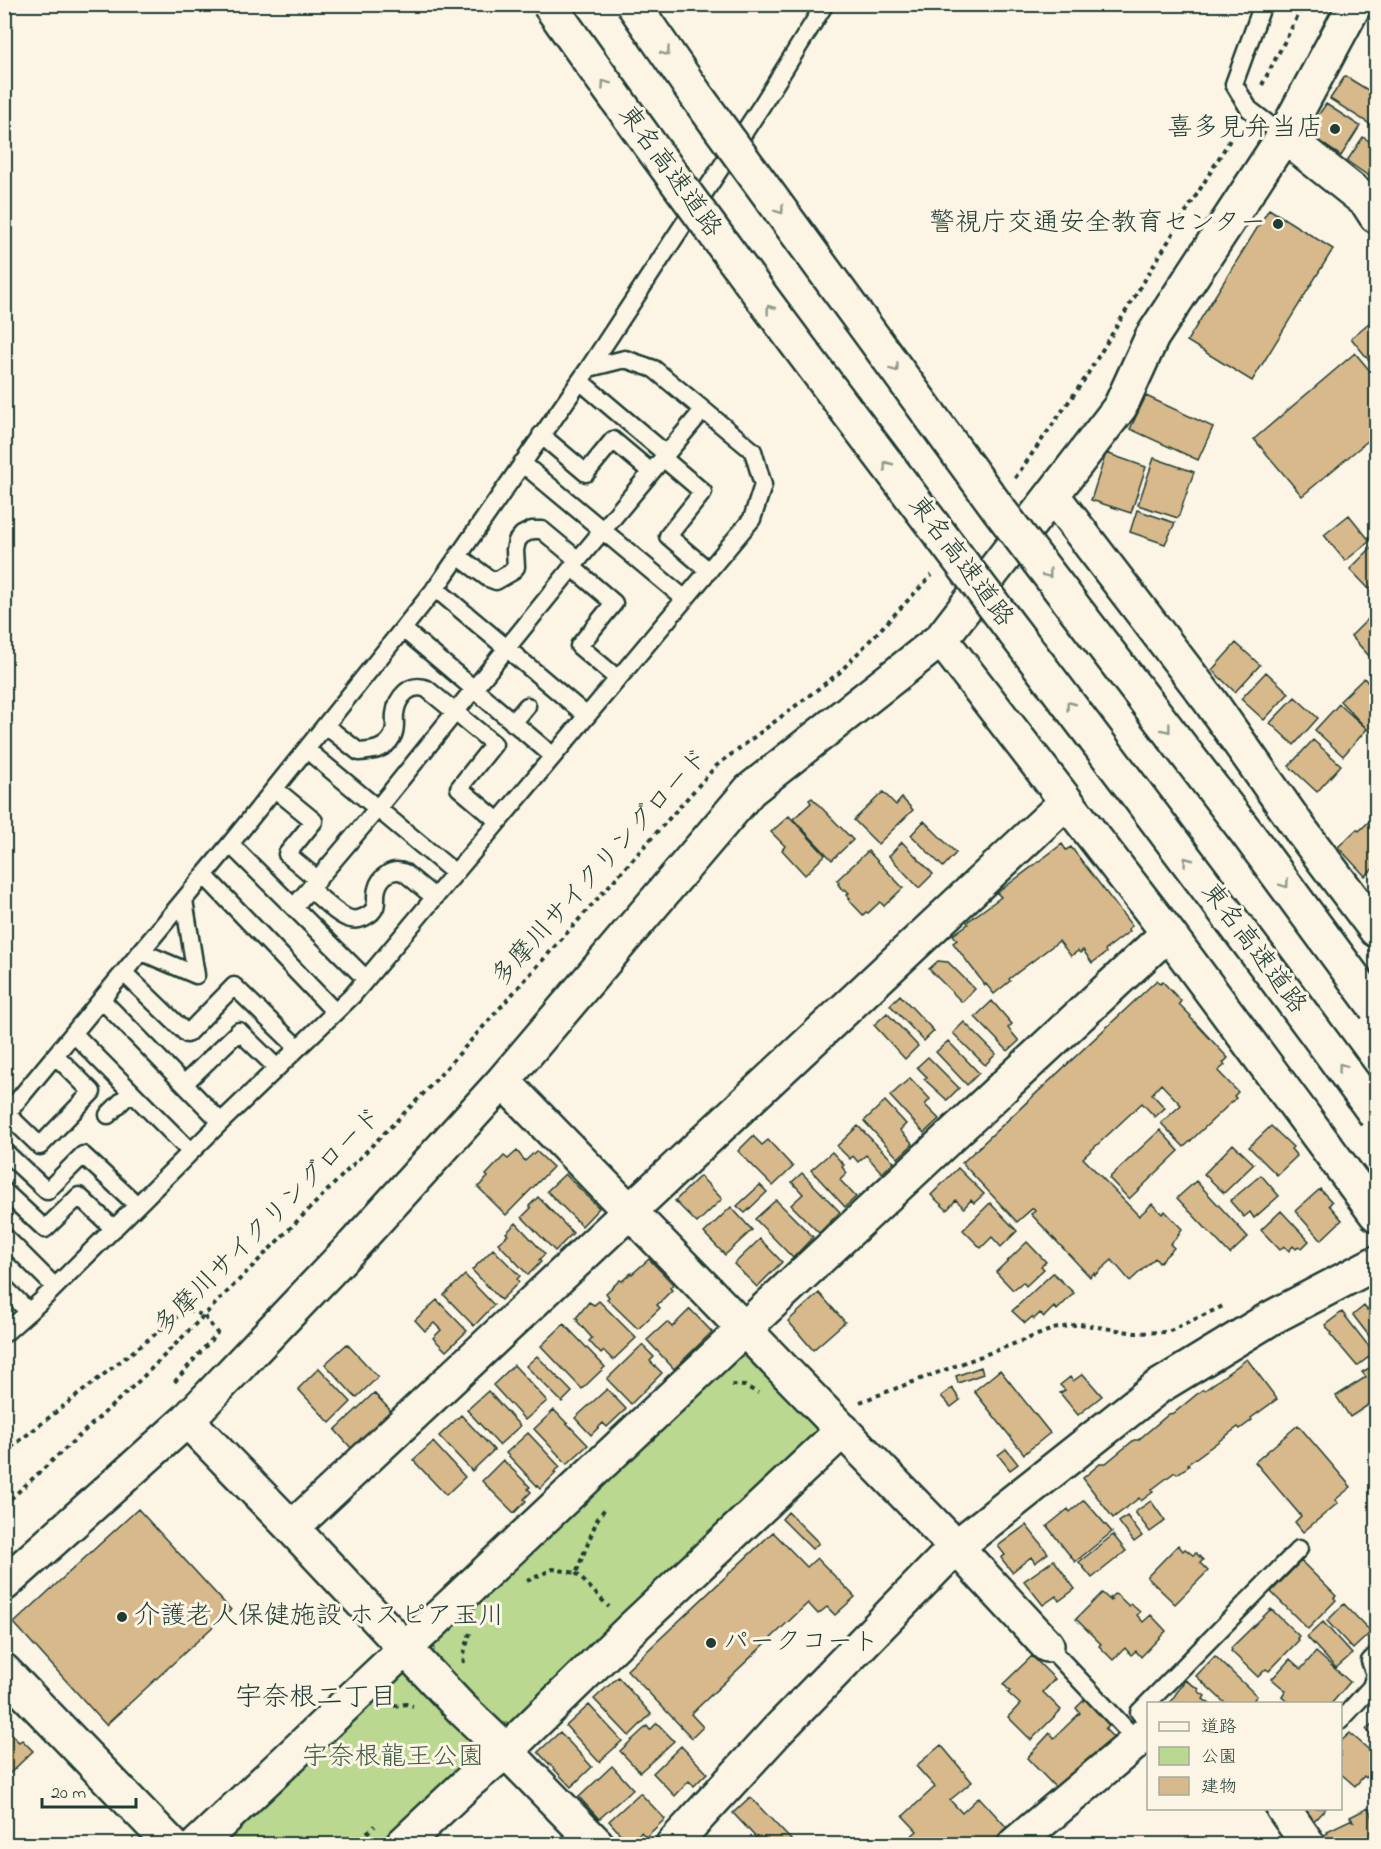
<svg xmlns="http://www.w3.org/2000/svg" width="1381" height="1849" font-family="'Indie Flower','Klee One',sans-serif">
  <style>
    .green { fill: #bad890; stroke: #6c8a62; stroke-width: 1.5 }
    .building { fill: #d7b98b; stroke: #1f3d34; stroke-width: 1.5 }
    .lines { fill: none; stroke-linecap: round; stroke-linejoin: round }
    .lane-casing { stroke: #1f3d34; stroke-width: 21 }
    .street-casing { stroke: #1f3d34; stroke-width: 38 }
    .path { stroke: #1f3d34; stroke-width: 4; stroke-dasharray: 4.5 4.5; stroke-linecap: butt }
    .lane { stroke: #fcf5e5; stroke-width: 16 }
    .street { stroke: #fcf5e5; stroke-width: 33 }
    .highway-bridge-casing { stroke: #1f3d34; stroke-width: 38; stroke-linecap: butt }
    .highway-bridge { stroke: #fcf5e5; stroke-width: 33 }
    .oneway { stroke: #8e998c }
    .poi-dot { fill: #1f3d34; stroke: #fcf5e5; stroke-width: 2 }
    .labels { text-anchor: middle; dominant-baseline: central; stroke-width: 6; stroke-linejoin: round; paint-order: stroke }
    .poi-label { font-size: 26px; fill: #1f3d34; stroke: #fcf5e5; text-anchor: end }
    .street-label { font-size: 26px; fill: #1f3d34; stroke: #fcf5e5 }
    .park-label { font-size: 26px; fill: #3e5c46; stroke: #fcf5e5 }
    .neighbourhood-label { font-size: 27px; fill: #1f3d34; stroke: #fcf5e5 }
  </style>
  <rect width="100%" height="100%" fill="#fcf5e5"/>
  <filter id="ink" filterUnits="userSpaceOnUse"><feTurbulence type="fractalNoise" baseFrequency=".0167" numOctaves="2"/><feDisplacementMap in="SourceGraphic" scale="12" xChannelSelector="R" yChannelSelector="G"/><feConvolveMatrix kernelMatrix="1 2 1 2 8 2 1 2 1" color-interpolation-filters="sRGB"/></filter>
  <g filter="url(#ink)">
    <path class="green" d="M736,1355L756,1358L815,1423L816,1440L516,1724L497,1722L434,1657V1637Z
      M397,1673L415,1674L481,1740L478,1759L386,1844H216Z"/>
    <path class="building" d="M1345,76L1376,95V128L1330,99Z
      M1326,104L1360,126L1341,156L1306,133Z
      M1363,137L1376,146V168L1370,177L1347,161Z
      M1269,209L1333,249L1252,381L1187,341Z
      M1376,317V369L1351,338Z
      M1355,353L1376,378V434L1302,496L1254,439Z
      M1146,396L1213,427L1198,460L1130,429Z
      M1106,453L1146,467L1131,513L1091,500Z
      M1154,458L1194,472L1178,518L1138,505Z
      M1137,510L1175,523L1165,544L1130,532Z
      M1349,515L1370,541L1345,561L1324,535Z
      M1376,543V582L1369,589L1350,569Z
      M1376,611V650L1370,657L1351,636Z
      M1236,643L1260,665L1235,692L1212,670Z
      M1266,672L1289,693L1264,720L1241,699Z
      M1364,678L1376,691V726L1370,732L1340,701Z
      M1295,697L1318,718L1294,745L1270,723Z
      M1339,704L1367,729L1343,756L1315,730Z
      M1313,740L1341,765L1317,792L1289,766Z
      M883,792L896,805L902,798L913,810L878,844L854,820Z
      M812,798L853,840L832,860L793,819L811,803L809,800Z
      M1376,815V866L1365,876L1338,847L1357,829L1359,831Z
      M789,816L825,855L805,875L782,850L785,846L771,832Z
      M924,821L956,853L943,867L911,835Z
      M902,842L933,874L919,888L889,856Z
      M1062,844L1066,850L1071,847L1132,926L1128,929L1130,931L1105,950L1106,953L1092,963L1083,950L1080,953L1078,951L1071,956L1059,941L1009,979L1010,981L994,994L986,984L985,985L953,943L957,940L953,935L968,924L967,922L1001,897L997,893Z
      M868,851L903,888L884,906L880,902L868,913L866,912L863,915L848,899L850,898L847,895L849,893L845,889L843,891L838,884L839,883L837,880Z
      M938,961L948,962L975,989L962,1002L929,969Z
      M1157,980L1160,984L1163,982L1181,1001L1179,1004L1191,1016L1190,1017L1228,1058L1223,1063L1225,1065L1218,1071L1238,1092L1234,1096L1236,1098L1184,1147L1161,1123L1181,1105L1161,1084L1152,1094L1165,1108L1155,1117L1142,1103L1083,1158L1139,1216L1152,1204L1162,1214L1165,1211L1182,1229L1178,1234L1179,1235L1170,1244L1174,1248L1159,1263L1155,1258L1130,1281L1112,1260L1095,1275L1094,1273L1090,1277L1031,1214L1035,1211L1033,1208L1017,1222L962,1163Z
      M900,995L934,1031L924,1041L890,1005Z
      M992,1001L1012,1024L1008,1028L1019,1041L1008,1051L975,1017Z
      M887,1013L918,1046L905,1059L874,1025Z
      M964,1022L996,1054L985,1065L953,1033Z
      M948,1041L979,1073L967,1085L936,1052Z
      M928,1057L959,1088L947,1100L924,1079L927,1077L917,1067Z
      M910,1078L930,1099L925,1105L939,1119L924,1133L890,1096Z
      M885,1101L906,1124L900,1130L913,1144L898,1158L864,1121Z
      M858,1126L894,1162L882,1173L866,1155L858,1162L853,1156L850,1159L837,1146Z
      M1271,1126L1293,1147L1291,1149L1297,1156L1277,1175L1249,1147Z
      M1160,1130L1179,1151L1129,1199L1109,1178Z
      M753,1136L762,1145L768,1140L793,1167L773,1186L738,1151Z
      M1233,1144L1254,1164L1224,1193L1204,1174Z
      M517,1151L525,1161L536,1151L553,1167L506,1215L478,1187L488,1177L486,1175L504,1156L508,1159Z
      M832,1152L844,1165L842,1167L847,1173L840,1180L856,1197L845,1207L811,1170Z
      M958,1168L984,1194L974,1203L971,1200L964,1208L956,1200L947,1210L931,1195Z
      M802,1173L840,1212L819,1233L791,1205L803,1194L792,1182Z
      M565,1174L599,1208L582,1226L547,1191Z
      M1261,1175L1279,1196L1254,1218L1250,1212L1244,1217L1230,1201Z
      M700,1176L722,1199L697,1223L675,1201Z
      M1196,1181L1248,1237L1230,1254L1177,1198Z
      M760,1185L767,1192L745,1213L737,1206Z
      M1320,1189L1332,1202L1329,1205L1342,1220L1321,1240L1295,1211Z
      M538,1197L573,1233L555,1251L522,1217L531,1208L529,1206Z
      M776,1200L813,1237L793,1258L755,1219Z
      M990,1203L1017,1231L1001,1247L992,1237L981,1248L963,1230Z
      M731,1207L752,1230L725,1255L704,1233Z
      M1281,1211L1309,1241L1302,1248L1299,1246L1296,1249L1293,1246L1289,1251L1284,1246L1280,1250L1261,1230Z
      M516,1223L545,1254L539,1260L541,1262L528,1275L498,1243L508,1235L506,1233Z
      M760,1239L782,1262L757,1287L734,1264Z
      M1027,1242L1046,1262L1041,1266L1044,1269L1026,1286L1023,1282L1013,1290L996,1272Z
      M493,1249L520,1276L517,1279L519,1282L501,1300L472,1270Z
      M649,1259L673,1284L670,1288L672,1290L657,1305L660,1308L638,1329L607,1299L609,1297L606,1293L620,1280L622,1281L631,1273L632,1274Z
      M1053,1273L1074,1293L1057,1310L1054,1307L1044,1317L1040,1313L1034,1319L1032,1317L1025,1323L1012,1311Z
      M465,1275L494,1305L474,1326L444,1295Z
      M819,1293L845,1322L813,1350L788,1321Z
      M437,1300L467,1331L446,1351L433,1338L441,1330L434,1323L425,1331L415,1320Z
      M599,1301L636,1338L613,1360L604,1351L601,1354L589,1341L592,1338L577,1321L578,1320L576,1318L589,1302L594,1305Z
      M1372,1305L1376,1311V1345L1353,1315L1364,1306L1367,1310Z
      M690,1309L712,1332L674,1369L647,1340L667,1322L672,1327Z
      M1342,1312L1374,1353L1357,1366L1330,1334L1331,1333L1325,1325Z
      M564,1324L605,1367L582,1389L541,1346Z
      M347,1344L378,1377L356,1398L325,1364Z
      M642,1345L654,1357L650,1361L662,1373L631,1404L607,1379Z
      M537,1356L572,1392L562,1402L526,1366Z
      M1247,1359L1277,1399L1251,1418L1252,1420L1240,1429L1238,1427L1188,1464L1189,1466L1177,1474L1175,1472L1151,1490L1153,1492L1141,1501L1139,1498L1113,1518L1083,1478L1101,1463H1106L1134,1440H1138L1169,1414L1174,1413L1202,1390H1205Z
      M514,1365L547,1401L525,1420L493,1385Z
      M981,1367L983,1374L958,1383L956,1376Z
      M1371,1367L1376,1376V1400L1350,1417L1336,1396L1366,1377L1362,1372Z
      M319,1368L351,1402L330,1423L298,1389Z
      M1000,1370L1050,1433L1024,1454L974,1391Z
      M1083,1374L1102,1396L1078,1415L1060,1393L1065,1390L1060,1385L1070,1377L1073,1381Z
      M952,1388L960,1400L951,1407L941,1396Z
      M607,1389L626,1409L607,1427L603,1423L591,1435L575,1418Z
      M488,1391L520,1426L499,1445L467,1410Z
      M374,1393L392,1412L352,1449L335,1430Z
      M554,1410L588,1445L567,1464L534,1429Z
      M461,1415L494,1450L472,1471L439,1436Z
      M1298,1425L1351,1487L1335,1500L1338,1503L1303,1532L1295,1522L1301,1516L1255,1462Z
      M528,1433L560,1467L554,1472L556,1473L540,1489L506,1453Z
      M433,1442L465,1477L446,1495L413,1460Z
      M1006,1449L1018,1464L1010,1470L998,1455Z
      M503,1460L530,1487L528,1489L531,1492L524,1499L526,1501L514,1513L482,1481Z
      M1084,1500L1112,1532L1075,1562L1047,1526L1068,1509L1070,1512Z
      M1151,1501L1165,1521L1150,1532L1135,1512Z
      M138,1509L231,1610L106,1725L14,1623Z
      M788,1512L819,1543L812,1549L782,1519Z
      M1127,1516L1142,1536L1134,1542L1119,1522Z
      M1026,1525L1048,1553L1035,1563L1031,1557L1012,1572L1001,1558L1005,1555L998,1546Z
      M773,1532L807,1567L817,1558L855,1597L835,1615L827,1607L818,1614L808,1603L691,1714L703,1727L692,1738L627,1670Z
      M1113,1535L1126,1551L1092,1578L1079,1562Z
      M1178,1545L1183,1551L1185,1549L1193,1555L1196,1553L1203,1560L1200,1563L1208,1571L1175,1604L1147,1577Z
      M1054,1560L1075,1589L1059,1601L1056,1596L1043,1605L1024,1581Z
      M1301,1561L1336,1596L1334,1598L1336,1600L1308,1629L1271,1592Z
      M1102,1593L1111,1601L1112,1600L1110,1598L1114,1594L1117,1595L1129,1606L1131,1604L1140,1612L1137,1615L1143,1622L1151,1615L1166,1631L1141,1657L1136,1651L1131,1655L1125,1648L1113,1660L1099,1646L1101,1644L1076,1619Z
      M1344,1604L1371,1632L1353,1649L1327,1621Z
      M1271,1609L1299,1636L1297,1638L1299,1640L1269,1671L1266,1669L1258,1677L1231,1651L1232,1650L1231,1648Z
      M1323,1622L1352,1654L1336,1668L1307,1637Z
      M1316,1652L1350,1682L1331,1704H1289L1282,1697L1286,1691L1272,1679L1290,1659L1301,1669Z
      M1032,1656L1055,1679L1043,1692L1061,1710L1031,1740L1008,1717L1020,1704L1008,1693L1010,1691L1003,1684Z
      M1215,1656L1257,1696L1250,1704H1226L1196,1676Z
      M618,1677L651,1714L629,1736L594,1699Z
      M1185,1680L1199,1689L1198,1691L1205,1696L1203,1699L1210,1704H1169Z
      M1085,1699L1109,1725L1105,1729L1114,1738L1077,1773L1075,1771L1056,1788L1027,1758L1050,1733L1054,1738L1080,1713L1076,1708Z
      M589,1705L622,1741L599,1762L566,1726Z
      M1376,1721V1742L1366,1729Z
      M657,1723L674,1741L640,1772L620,1751L647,1726L650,1730Z
      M4,1728L19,1742L22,1740L33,1751L4,1779Z
      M560,1732L592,1767L571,1787L538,1752Z
      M1350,1733L1376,1756V1766L1366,1778L1364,1776L1355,1786L1340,1773V1742Z
      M941,1745L972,1782L950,1800L962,1813L979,1797L1010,1831L996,1844H915L909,1838L917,1831L903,1816L935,1787L916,1766Z
      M681,1746L707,1773L694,1786L689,1781L675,1796L653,1773Z
      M612,1766L633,1789L599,1819L579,1797Z
      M640,1793L665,1819L646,1837L641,1832L629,1844L609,1821Z
      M750,1797L795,1844H762L733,1813Z
      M1289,1808H1326L1308,1827Z
      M1368,1808L1376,1824V1844H1326L1322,1836L1328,1833L1327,1831L1350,1820L1353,1821L1350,1817Z"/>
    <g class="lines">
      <defs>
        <path id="lane" d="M1263,4L1234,84L1249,109L1284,136
          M589,368L762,105L825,4
          M580,381L666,454
          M541,435L586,473L613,440L651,472
          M663,458L703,492L668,536L709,571
          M522,463L685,599
          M458,556L488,578L496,581L510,573L516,567L515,550L517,541L522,535L532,530H542L578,560
          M572,567L614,603L579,646L618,679
          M435,588L587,716
          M403,629L553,756
          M513,723L527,706
          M326,726L359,752C372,751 385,750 392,737C397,729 394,722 395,714C397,697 410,682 427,689L494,744L459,788L498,821
          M307,750L455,873
          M275,789L314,821L287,854L318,880
          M230,844L366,979
          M204,875L335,1012
          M310,889C320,897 339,917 351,919C359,921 372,915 375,907C377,902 375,895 377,889C380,876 393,867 405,873L434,897
          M294,907L377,809L578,560L703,410
          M142,952L196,975L184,900
          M124,973L187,1034L234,986L298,1048
          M102,1000L221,1122
          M74,1034L191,1152
          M184,1084L239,1031L277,1068
          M7,1114L40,1146L92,1092L56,1056
          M108,1115L131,1092
          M4,1117L230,844L438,585L589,368L625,359L654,369L753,451L763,485L752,519L352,996L221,1122L41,1301L4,1334
          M4,1151L47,1191L83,1155L137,1205
          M4,1191L45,1229L79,1196L114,1229
          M4,1236L55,1287
          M4,1287L29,1312
          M1047,1645L1138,1742
          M1148,1721L1139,1712L1299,1549
          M1340,1721L1371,1687L1375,1674L1370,1661L1376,1655"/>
        <path id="street" d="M1284,136L1367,202L1376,216
          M1053,496L1210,701L1300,829L1376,930
          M941,639L1168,933L1376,1214
          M503,1081L956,1547L1047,1645
          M187,1420L292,1528L461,1708L506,1751L597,1844
          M292,1528L1066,802
          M4,1584L187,1420L353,1246L503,1081L750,790L941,639L1120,407L1152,337L1284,136L1355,4
          M4,1671L171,1844
          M1283,1808L1308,1844
          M198,1844L744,1329L1168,933
          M403,1844L471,1780L506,1751L630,1630L843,1430
          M673,1844L777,1731L956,1547L1158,1387L1271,1318L1376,1263
          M1015,1844L1148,1732"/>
      </defs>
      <use href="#lane" class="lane-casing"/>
      <use href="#street" class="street-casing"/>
      <path class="path" d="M1262,85L1304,4
        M1015,478L1084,380L1236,130
        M732,1385L745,1386L758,1393
        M860,1402L1053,1329L1080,1324L1135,1333L1168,1332L1225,1305
        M4,1453L187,1309L204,1316L217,1333L172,1385
        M4,1505L141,1379L424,1093L716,766L839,673L932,575
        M576,1573L609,1607
        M527,1581L553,1569L576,1573L597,1520L606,1507
        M464,1663L463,1657L470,1633
        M394,1706L406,1704L413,1706
        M353,1844L375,1826"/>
      <use href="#lane" class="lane"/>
      <use href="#street" class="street"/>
      <defs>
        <path id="highway-bridge" d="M549,4C746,283 955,553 1160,825C1232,921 1306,1017 1376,1115
          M633,4L696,95L1000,511L1247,833L1376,1008"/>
      </defs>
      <use href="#highway-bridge" class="highway-bridge-casing"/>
      <use href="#highway-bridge" class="highway-bridge"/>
    </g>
    <defs><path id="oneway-chevron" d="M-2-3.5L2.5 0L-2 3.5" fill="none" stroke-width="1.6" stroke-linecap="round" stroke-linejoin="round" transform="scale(1.5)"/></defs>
    <g class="oneway">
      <use href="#oneway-chevron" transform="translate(666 52) rotate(55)"/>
      <use href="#oneway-chevron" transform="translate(605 84) rotate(-125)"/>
      <use href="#oneway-chevron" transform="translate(780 210) rotate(54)"/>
      <use href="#oneway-chevron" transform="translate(770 309) rotate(-127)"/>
      <use href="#oneway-chevron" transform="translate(895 368) rotate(54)"/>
      <use href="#oneway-chevron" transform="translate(887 465) rotate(-127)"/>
      <use href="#oneway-chevron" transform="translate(1048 574) rotate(52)"/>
      <use href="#oneway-chevron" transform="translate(1070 705) rotate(-127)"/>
      <use href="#oneway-chevron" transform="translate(1167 729) rotate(52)"/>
      <use href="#oneway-chevron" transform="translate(1187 861) rotate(-127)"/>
      <use href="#oneway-chevron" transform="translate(1285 884) rotate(54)"/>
      <use href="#oneway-chevron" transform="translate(1342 1067) rotate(-126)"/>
    </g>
  </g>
  <g class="poi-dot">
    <circle cx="1335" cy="129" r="6"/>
    <circle cx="1278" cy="224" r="6"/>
    <circle cx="122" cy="1617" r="6"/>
    <circle cx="711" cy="1643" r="6"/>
  </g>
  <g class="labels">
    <g class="poi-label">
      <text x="1323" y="129">喜多見弁当店</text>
      <text x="1266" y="224">警視庁交通安全教育センター</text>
      <text x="134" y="1617" text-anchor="start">介護老人保健施設 ホスピア玉川</text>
      <text x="723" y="1643" text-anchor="start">パークコート</text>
    </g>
    <g class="street-label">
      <text transform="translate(669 172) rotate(54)">東名高速道路</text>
      <text transform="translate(960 562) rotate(53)">東名高速道路</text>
      <text transform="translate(601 868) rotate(-48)">多摩川サイクリングロード</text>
      <text transform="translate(1253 949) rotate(53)">東名高速道路</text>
      <text transform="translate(269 1222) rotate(-45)">多摩川サイクリングロード</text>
    </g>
    <g class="park-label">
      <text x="393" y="1758">宇奈根龍王公園</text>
    </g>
    <g class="neighbourhood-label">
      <text x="316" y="1698">宇奈根二丁目</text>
    </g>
  </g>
  <rect width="1381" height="1849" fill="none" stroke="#fcf5e5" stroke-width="24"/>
  <rect x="12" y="12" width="1357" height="1825" fill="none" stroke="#1f3d34" stroke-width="2" filter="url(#ink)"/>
  <rect x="1147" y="1702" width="195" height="108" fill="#fcf5e5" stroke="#a4ab9e" stroke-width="1.5"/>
  <rect x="1159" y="1722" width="30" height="9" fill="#fcf5e5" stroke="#a4ab9e" stroke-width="1.5"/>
  <text x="1201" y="1732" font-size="18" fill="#1f3d34">道路</text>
  <rect x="1159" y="1747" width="30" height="18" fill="#bad890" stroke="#a4ab9e" stroke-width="1.5"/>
  <text x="1201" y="1762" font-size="18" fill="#1f3d34">公園</text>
  <rect x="1159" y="1777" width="30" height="18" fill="#d7b98b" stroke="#a4ab9e" stroke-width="1.5"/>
  <text x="1201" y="1792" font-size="18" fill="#1f3d34">建物</text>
  <path d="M42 1798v9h94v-9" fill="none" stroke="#1f3d34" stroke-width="3"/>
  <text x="51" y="1798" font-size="18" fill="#1f3d34" stroke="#fcf5e5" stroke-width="4.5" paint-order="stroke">20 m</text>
</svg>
